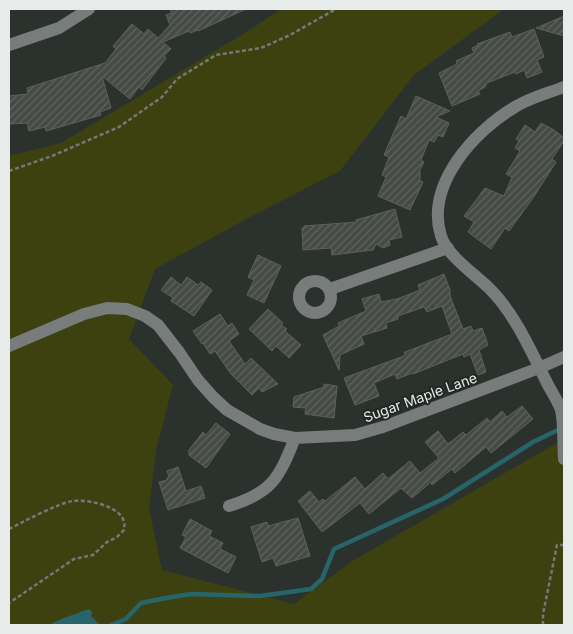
<svg xmlns="http://www.w3.org/2000/svg" width="573" height="634" font-family="Inter,sans-serif">
  <style>
    .grass { fill: #3c410f }
    .water { fill: #28656a }
    .lines { fill: none; stroke-linecap: round; stroke-linejoin: round }
    .stream { stroke: #28656a; stroke-width: 4.5 }
    .building { fill: url(#building-hatch); stroke: #5c615b }
    .path { stroke: #737976; stroke-width: 2.5; stroke-dasharray: 4 2.5; stroke-linecap: butt }
    .minor { stroke: #787d7c; stroke-width: 12 }
    .labels { text-anchor: middle; dominant-baseline: central; stroke-width: 4; stroke-linejoin: round; paint-order: stroke }
    .street-label { font-size: 14px; fill: #e7ebe9; stroke: #212824 }
  </style>
  <defs>
    <pattern id="building-hatch" width="6" height="6" patternUnits="userSpaceOnUse" patternTransform="scale(1.25)"><rect width="6" height="6" fill="#454a44"/><path d="M-1 1l2-2M0 6l6-6M5 7l2-2" fill="none" stroke="#60645f"/></pattern>
  </defs>
  <rect width="100%" height="100%" fill="#2b322e"/>
  <path class="grass" d="M281,9H504L414,75L340,171L252,216L155,269L129,339L173,385L156,450L149,508L162,570L294,604L354,560L564,439V625H9V156L61,143L245,33Z"/>
  <path class="water" d="M89,609L92,612L91,616L100,625H49L61,619Z"/>
  <g class="lines">
    <path class="stream" d="M111,625L126,619L141,603L166,598L191,594L260,596L311,589L322,579L334,549L443,499L533,442L560,429"/>
  </g>
  <path class="building" d="M170,9H246L198,31V30L190,33L189,31L163,42L171,49L164,56L166,58L142,90L139,87L130,99L102,76L111,108L100,112L101,115L46,131L45,127L29,131L27,123L9,124V96L28,94L27,88L105,63L116,49L113,46L132,24L144,34L148,29L158,38L170,25L166,15L172,13Z
    M564,16V36L536,28Z
    M534,29L544,57L537,60L542,72L527,78L524,70L516,74L515,72L487,83L485,87L478,91L480,94L452,106L439,73L457,64L456,61L474,53L472,48L478,45L477,44L510,32L512,37Z
    M416,96L450,111L436,117L449,123L443,137L438,135L434,142L429,140L421,160L424,162L420,170V181L423,182L410,210L378,196L386,177L382,175L389,157L384,155L401,116L406,119Z
    M541,123L554,130L564,138V141L552,159L556,162L533,198L509,231L505,228L491,249L468,232L474,222L464,216L485,188L504,196L512,177L506,174L520,151L515,148L519,141L516,139L525,125L535,132Z
    M395,209L402,237L389,240L390,245L383,248L376,244L373,250L332,255L331,248L303,250L302,228H304V226L357,222L356,220Z
    M258,255L281,266L264,303L247,295L254,280L248,277Z
    M444,274L450,290V296L463,329L471,326L473,331L482,328L488,345L479,350L486,372L478,375L470,354L464,357L463,354L413,374L412,373L397,379L395,374L374,383L379,396L355,405L344,378L404,356L405,352L452,334L442,306L427,312L424,307L398,316V319L386,323L387,328L361,336L364,344L340,355L339,370L323,335L339,326L338,323L366,311L362,299L379,294L381,302L397,299L420,290L418,285Z
    M171,277L181,285L187,277L198,285L201,282L212,290L194,316L171,301L173,298L161,290Z
    M268,309L283,323L281,325L287,329L285,331L301,345L289,358L276,346L272,351L249,329Z
    M220,314L228,326L232,323L239,334L229,341L245,364L251,358L278,384L262,392L259,388L252,395L231,374L215,351L210,354L203,343L202,344L193,331Z
    M324,384L337,386L334,418L305,414L306,408L293,407L294,397L324,387Z
    M522,406L533,419L491,453L486,447L455,473L452,469L432,485L431,482L412,498L401,488L369,514L360,503L322,532L298,501L310,491L319,502L323,499L325,501L355,477L365,489L383,473L388,479L410,461L420,473L439,458L425,442L438,431L448,444L463,432L466,435L487,418L490,422L502,411L507,417Z
    M216,423L230,434L206,468L189,455V450L203,432L206,435Z
    M178,467L186,491L201,486L205,498L168,510L159,482L167,480V478L169,477L167,471Z
    M298,518L310,556L276,566L273,558L262,562L251,527L267,522L268,526Z
    M190,519L212,531L209,536L223,543L220,549L236,557L228,573L180,548L186,537L182,535Z"/>
  <g class="lines">
    <path class="path" d="M9,171L52,156L119,127L162,97L177,79L216,55L261,48L290,35L336,9
      M9,529C23,522 58,503 73,501C87,499 121,506 124,522C125,525 124,527 124,530L117,537L107,542L93,555L74,559L9,603
      M543,625V614L557,545H564"/>
    <path class="minor" d="M9,45L59,28L89,9
      M564,87C548,93 529,98 515,107C474,131 425,185 441,236C448,257 475,274 490,289C515,314 531,351 547,383C551,391 558,401 561,410C564,422 563,445 564,459
      M299 297a16 16 0 1 1 32 0a16 16 0 1 1-32 0Z
      M330,289L448,248
      M9,346L84,314L107,308L127,309L145,316L158,325L179,352L198,380L213,397L227,410L260,429L274,434L295,438L355,435L383,427L539,368L564,357
      M229,506C272,493 279,478 295,438"/>
  </g>
  <g class="labels">
    <g class="street-label">
      <text transform="translate(420 397) rotate(-20)">Sugar Maple Lane</text>
    </g>
  </g>
  <rect width="573" height="634" fill="none" stroke="#e7ebe9" stroke-width="20"/>
</svg>
